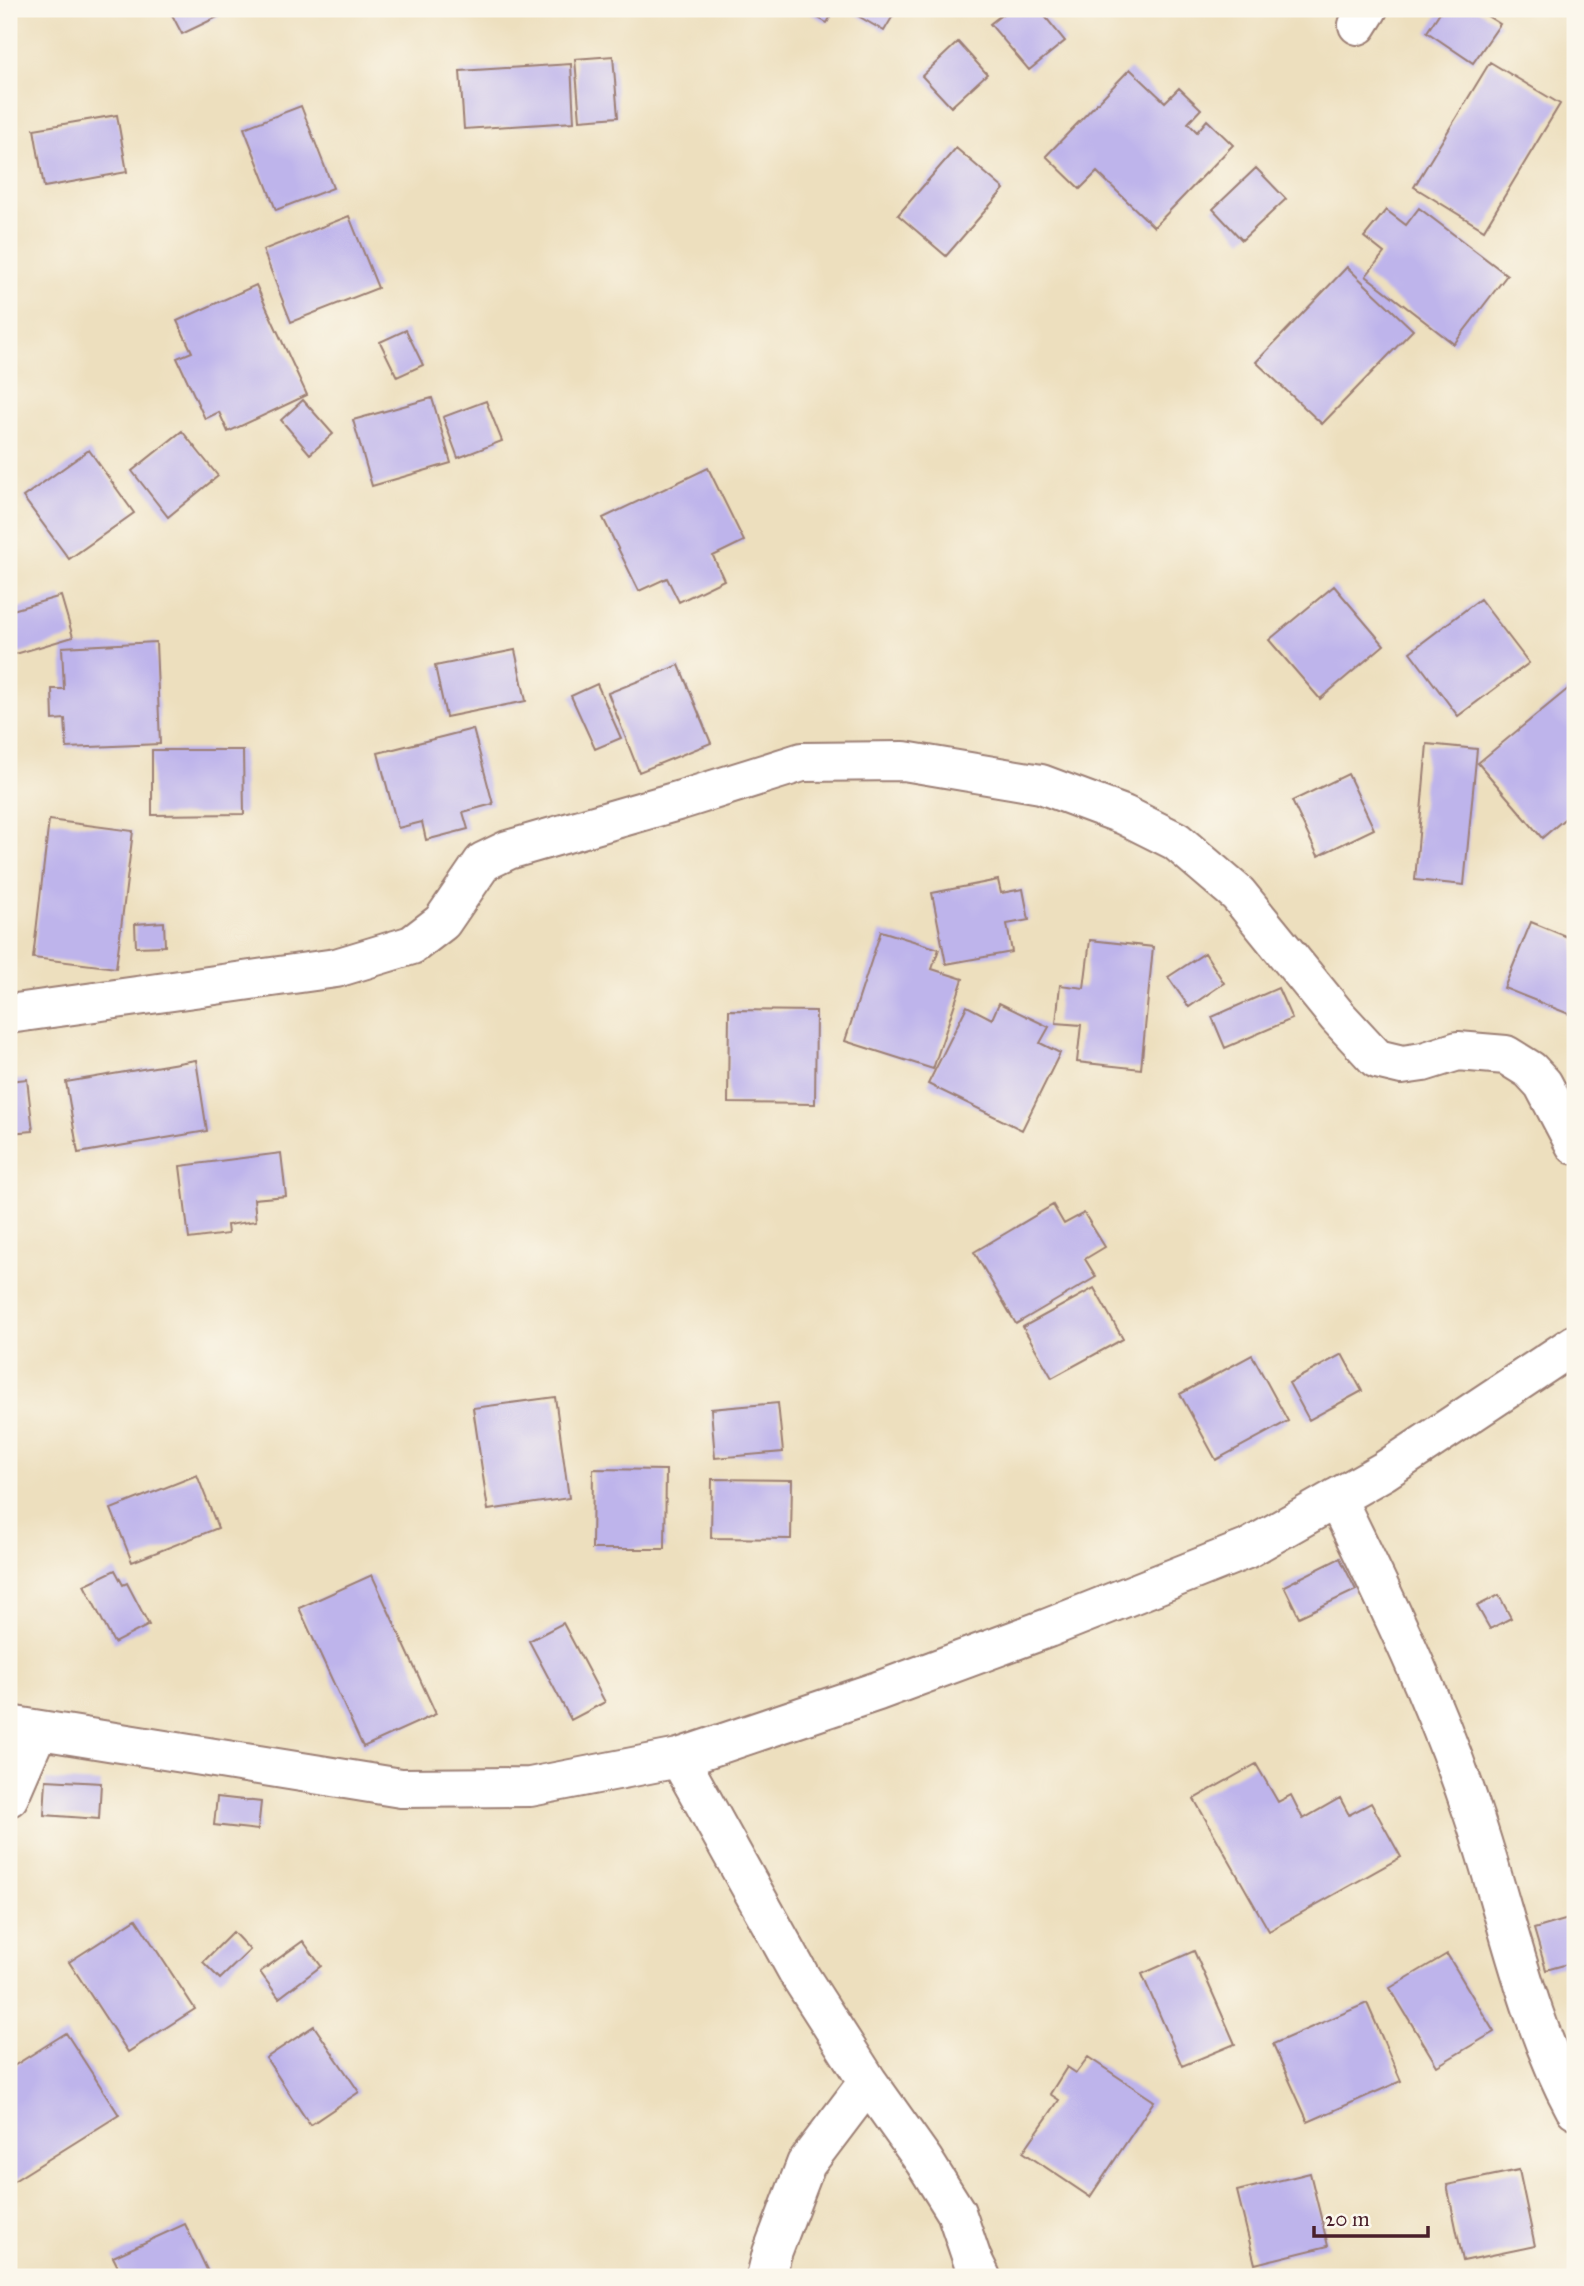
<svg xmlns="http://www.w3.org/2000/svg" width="1584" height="2286" font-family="'IM FELL Great Primer',serif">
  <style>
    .building { fill: #beb4eb }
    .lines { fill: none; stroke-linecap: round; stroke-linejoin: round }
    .minor-casing { stroke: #9c7f74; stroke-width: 42 }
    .minor { stroke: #fff; stroke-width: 38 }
  </style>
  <rect width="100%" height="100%" fill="#fbf7ec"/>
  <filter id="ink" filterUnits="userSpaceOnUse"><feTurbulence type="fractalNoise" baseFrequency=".0143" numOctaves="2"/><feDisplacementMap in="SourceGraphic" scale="14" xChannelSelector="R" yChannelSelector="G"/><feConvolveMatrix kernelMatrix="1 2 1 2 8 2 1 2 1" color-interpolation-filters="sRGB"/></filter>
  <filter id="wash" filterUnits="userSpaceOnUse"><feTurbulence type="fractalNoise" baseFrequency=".00686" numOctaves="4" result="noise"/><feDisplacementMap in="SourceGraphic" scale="28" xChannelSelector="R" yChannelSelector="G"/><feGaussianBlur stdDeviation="1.57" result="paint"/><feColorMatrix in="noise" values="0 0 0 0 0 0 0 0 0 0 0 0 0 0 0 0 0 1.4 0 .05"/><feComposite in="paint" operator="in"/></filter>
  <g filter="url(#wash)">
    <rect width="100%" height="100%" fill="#eddfbe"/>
    <g id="blocks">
      <path class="building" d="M169,9H234L182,34Z
        M802,9H835L827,23Z
        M846,9H897L884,31Z
        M1009,9H1039L1065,41L1029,70L990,24Z
        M1442,9H1476L1500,24L1473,63L1427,32Z
        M958,42L987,74L951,107L922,76Z
        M613,56L618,117L580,120L575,59Z
        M1490,62L1560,104L1484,230L1414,187Z
        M571,64L574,122L464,129L460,71Z
        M1130,69L1165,102L1179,88L1201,109L1188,123L1197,132L1207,120L1233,145L1154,227L1097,172L1080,189L1046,156Z
        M301,106L333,188L276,210L244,128Z
        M117,115L127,172L44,187L34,129Z
        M956,148L1004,189L946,256L898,215Z
        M1256,168L1286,199L1242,240L1213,209Z
        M1419,208L1507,275L1454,344L1366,276L1384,253L1364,237L1386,210L1406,225Z
        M349,216L378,288L291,322L263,250Z
        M1347,267L1413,330L1322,424L1256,362Z
        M256,285L307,395L228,432L219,412L205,419L177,358L192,352L177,321Z
        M406,330L423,365L397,377L380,342Z
        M432,398L451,463L372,486L353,420Z
        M303,400L333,434L310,454L281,420Z
        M486,401L502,441L458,458L443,417Z
        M182,431L218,476L168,517L132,471Z
        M89,450L134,513L69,559L23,497Z
        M708,468L744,541L713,556L724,580L679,602L667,578L639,591L603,518Z
        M1334,586L1384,645L1320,699L1269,640Z
        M61,596L73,637L9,656V611Z
        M1480,599L1529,663L1458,716L1410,652Z
        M156,642L160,744L67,748L65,719L53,720L52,689H64L62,647Z
        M515,650L526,701L446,717L435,666Z
        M679,665L711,743L639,772L608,693Z
        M1575,683V810L1542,838L1478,763Z
        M597,684L621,738L595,749L571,696Z
        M473,729L493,804L463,812L468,829L426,840L422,822L398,828L378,753Z
        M1427,744L1477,749L1464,885L1415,880Z
        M152,750H243L244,814L152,815Z
        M1348,774L1374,829L1318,856L1292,801Z
        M49,820L133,831L116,968L33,958Z
        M998,880L1001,893L1023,889L1029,920L1007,924L1012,952L946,964L932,893Z
        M164,922L165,946L136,947L135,924Z
        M1531,922L1575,940L1574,1016L1504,988Z
        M881,931L939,949L932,969L963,979L933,1069L845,1041Z
        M1090,940L1153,947L1141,1069L1077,1062L1081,1025L1056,1023L1060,985L1084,988Z
        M1205,953L1224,983L1189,1007L1168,977Z
        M1278,988L1292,1019L1225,1048L1212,1017Z
        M999,1003L1049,1027L1040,1043L1060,1053L1022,1130L928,1084L967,1006L992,1019Z
        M729,1010L816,1011L815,1104L728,1103Z
        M196,1060L207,1131L78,1153L66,1082Z
        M27,1079L33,1131L9,1133V1081Z
        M281,1153L286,1196L254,1199L256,1221L227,1225L228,1234L189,1239L180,1166Z
        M1053,1205L1064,1224L1084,1213L1105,1247L1085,1259L1096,1277L1016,1324L974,1252Z
        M1094,1288L1123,1339L1052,1378L1023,1327Z
        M1342,1354L1362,1391L1309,1420L1289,1383Z
        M1252,1355L1288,1421L1216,1460L1180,1394Z
        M555,1397L569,1498L488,1510L473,1408Z
        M778,1403L783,1452L715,1458L711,1409Z
        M593,1469L666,1470L665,1549H592Z
        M197,1475L218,1528L132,1562L111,1509Z
        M712,1479L792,1480L791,1539L711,1538Z
        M1340,1558L1356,1590L1299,1617L1284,1586Z
        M115,1570L123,1585L127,1583L149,1625L114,1643L84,1585Z
        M372,1575L436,1714L363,1747L299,1608Z
        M1499,1595L1511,1618L1490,1629L1477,1606Z
        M563,1623L605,1702L571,1720L529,1641Z
        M1256,1764L1278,1802L1291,1795L1303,1819L1340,1798L1349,1815L1371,1803L1401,1857L1269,1931L1194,1799Z
        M46,1780L101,1783L99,1819L44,1815Z
        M217,1797L261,1802L258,1830L214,1825Z
        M1575,1917V1962L1546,1970L1534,1929Z
        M136,1919L195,2009L128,2052L69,1962Z
        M233,1932L250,1950L220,1979L203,1962Z
        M303,1941L321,1966L279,1998L260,1972Z
        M1194,1951L1235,2044L1182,2066L1142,1974Z
        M1447,1954L1494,2032L1437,2066L1390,1988Z
        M1367,2003L1401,2081L1308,2122L1273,2044Z
        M314,2026L359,2092L310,2125L266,2058Z
        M66,2033L119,2115L9,2184V2069Z
        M1088,2057L1154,2101L1090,2197L1023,2152L1059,2100L1050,2094L1067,2067L1076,2073Z
        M1519,2170L1535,2246L1463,2261L1447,2185Z
        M1310,2173L1328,2246L1255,2264L1237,2191Z
        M185,2224L210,2276L123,2277L113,2257Z"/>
    </g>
  </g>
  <g filter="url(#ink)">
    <use href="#blocks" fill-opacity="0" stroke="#9c7f74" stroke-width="2"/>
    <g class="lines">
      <defs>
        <path id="minor" d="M1358,25L1368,9
          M9,1014L336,968L412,945L442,922L483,862L508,850L681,800L802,762L904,761L1041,784L1124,815L1176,841L1238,894L1338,1017L1377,1059L1402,1065L1423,1062L1458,1051L1506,1055L1530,1070L1543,1084L1575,1145
          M1336,1498C1387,1601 1437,1705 1473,1814C1506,1911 1526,2019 1575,2109
          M9,1725L401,1788L530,1787L679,1758L878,1691L1048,1628L1247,1549L1384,1471L1575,1344
          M679,1758L800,1976L868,2082L924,2161L956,2212L972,2259L981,2277
          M9,1797L38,1730
          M766,2277L772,2253L806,2164L868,2082"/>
      </defs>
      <use href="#minor" class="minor-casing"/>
      <use href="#minor" class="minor"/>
    </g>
  </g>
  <rect width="1584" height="2286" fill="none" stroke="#fbf7ec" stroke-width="35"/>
  <path d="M1314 2226v10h114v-10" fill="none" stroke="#4a1f2b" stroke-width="3.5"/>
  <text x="1325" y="2226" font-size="21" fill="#4a1f2b" stroke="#fbf7ec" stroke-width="5" paint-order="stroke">20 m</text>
</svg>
